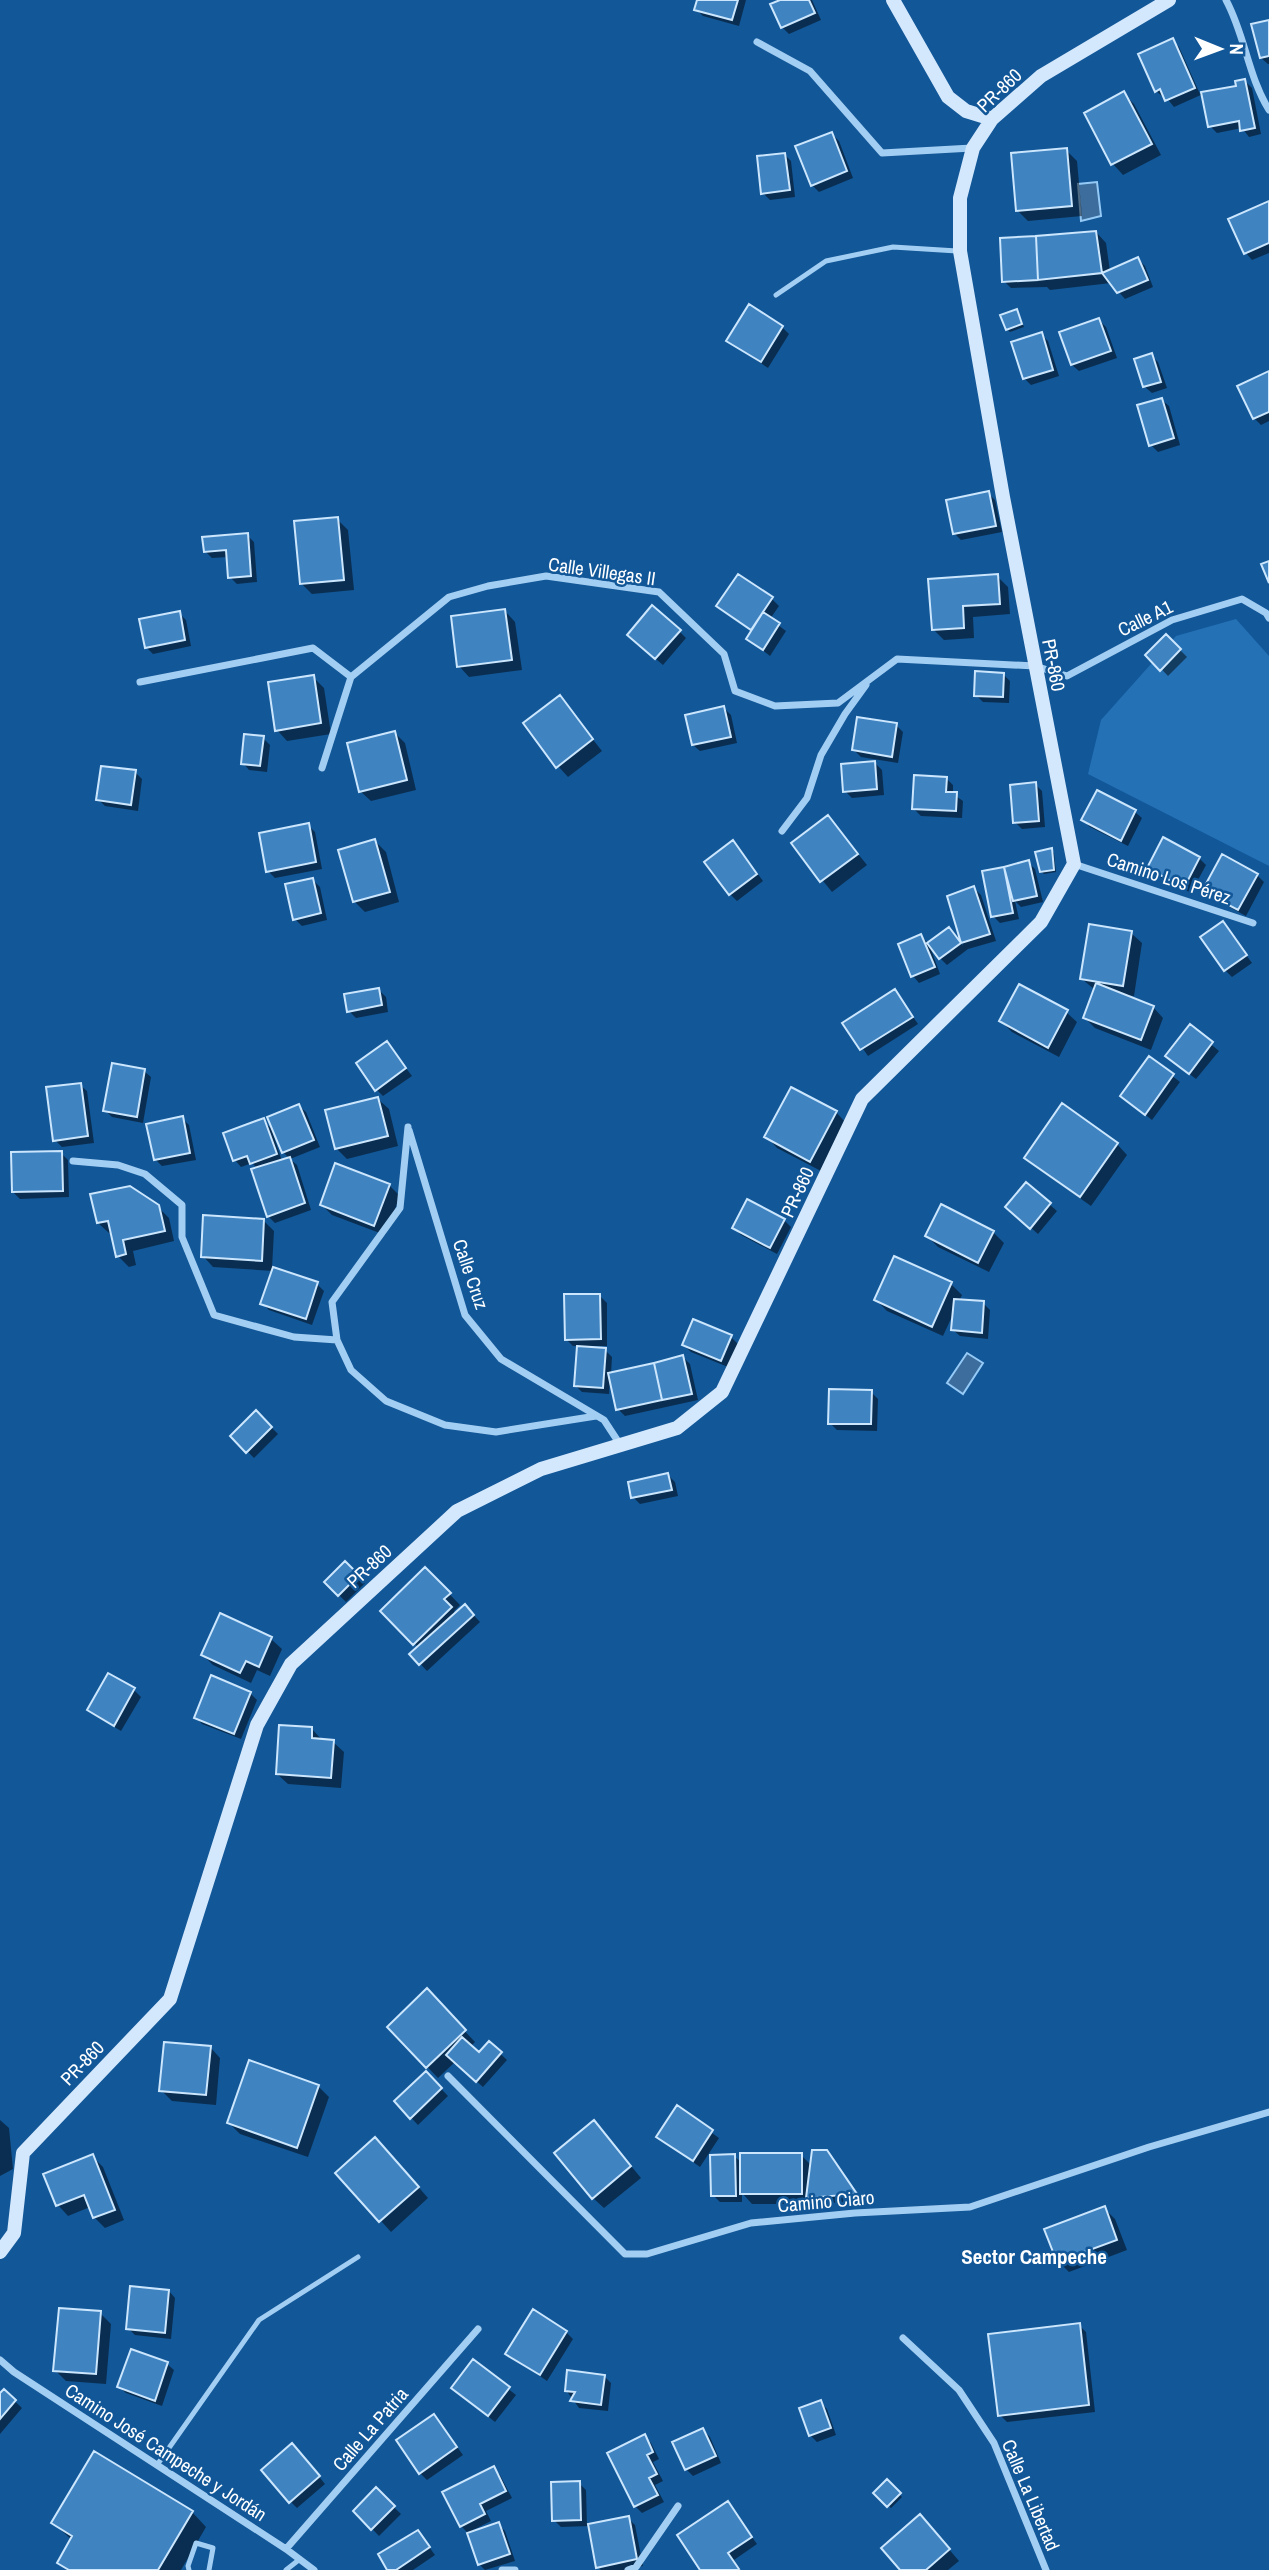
<svg xmlns="http://www.w3.org/2000/svg" width="1269" height="2570" font-family="'Archivo Narrow',sans-serif">
  <style>
    .green { fill: #2471b6 }
    .water { fill: #3c6d9c; stroke: #95caf7; stroke-width: 2 }
    .shadow { fill: #0007; fill-rule: evenodd }
    .building { fill: #3f83c1; stroke: #cbe6fd; stroke-width: 2 }
    .lines { fill: none; stroke-linecap: round; stroke-linejoin: round }
    .lane { stroke: #a3cef3; stroke-width: 5 }
    .street { stroke: #a3cef3; stroke-width: 7 }
    .secondary { stroke: #d3e8fd; stroke-width: 14 }
    .labels { text-anchor: middle; dominant-baseline: central; stroke-width: 5; stroke-linejoin: round; paint-order: stroke }
    .street-label { font-size: 19px; fill: #fff; stroke: #125798 }
    .neighbourhood-label { font-size: 21px; font-weight: bold; fill: #fff; stroke: #125798 }
  </style>
  <rect width="100%" height="100%" fill="#125798"/>
  <path class="green" d="M1236,619L1269,656V866L1088,774L1101,720L1176,636Z"/>
  <path class="water" d="M1097,182L1101,216L1081,221L1078,184Z
    M967,1353L983,1363L963,1394L947,1383Z"/>
  <path class="shadow" d="M698,0H746L739,26L703,16L696,9Z
    M784,0H812L821,20L789,34L782,27Z
    M1269,22V64H1268L1261,58Z
    M1172,40L1179,47L1200,94H1203L1174,107L1165,96L1163,97L1156,91Z
    M1245,81L1252,88L1261,134L1249,137L1242,128L1217,133L1210,126L1238,87Z
    M1124,94L1134,104L1161,155L1123,175L1113,164Z
    M832,134L839,141L853,178L819,192L812,185Z
    M1066,150L1077,161L1082,216L1028,221L1017,210Z
    M784,154L791,161L795,197L770,200L763,193Z
    M1269,203V253L1252,260L1246,253Z
    M1096,232L1106,243L1110,271L1138,259L1145,266L1153,287L1125,299L1111,283L1050,290L1047,287L1011,288L1004,281Z
    M1017,311L1024,327L1010,332L1007,329Z
    M1099,320L1106,327L1117,358L1079,371L1072,365L1061,333Z
    M782,327L789,334L768,368L728,341Z
    M1041,334L1048,341L1059,376L1031,385L1024,378Z
    M1151,355L1158,362L1167,388L1152,393L1145,387L1136,360Z
    M1269,373V421L1261,425L1254,418Z
    M1162,400L1169,406L1180,445L1158,452L1151,445Z
    M988,493L995,500L1002,532L961,540L955,534Z
    M337,519L348,530L354,590L312,594L302,584Z
    M247,535L254,542L257,582L237,584L230,577L228,557L212,558L205,551Z
    M997,576L1008,587L1010,614L973,617L974,638L944,640L933,629Z
    M772,599L779,606L770,619L786,631L770,656L748,639L753,632L718,606Z
    M505,611L515,622L522,670L469,677L459,666Z
    M179,613L186,620L191,646L153,654L146,647Z
    M679,631L686,638L663,665L636,642Z
    M1166,636L1187,657L1168,676L1148,655Z
    M1003,674L1010,681L1009,703L983,702L976,695Z
    M313,677L324,688L331,734L287,741L277,730Z
    M560,698L602,751L568,777L558,766Z
    M724,708L731,715L737,743L700,751L693,745Z
    M896,725L903,732L898,763L861,757L854,750Z
    M395,733L405,743L416,790L371,801L360,791Z
    M263,738L270,745L267,772L249,770L243,763Z
    M875,763L882,770L884,795L852,798L845,791Z
    M135,772L142,779L138,811L105,806L98,799Z
    M946,778L953,785V794L963,801L962,818L921,816L914,809Z
    M1035,784L1042,791L1045,827L1022,829L1015,822Z
    M1097,792L1135,812L1142,818L1128,846L1090,827L1083,820Z
    M828,817L867,865L832,892L793,844Z
    M308,825L315,832L322,869L275,878L268,871Z
    M375,841L386,852L399,902L365,912L354,901Z
    M740,850L763,881L737,901L730,894Z
    M1051,850L1054,853L1056,872L1044,874L1041,871Z
    M1199,858L1206,865L1191,893L1156,875L1149,868Z
    M1028,862L1035,869L1043,902L1021,907L1015,901L1019,919L1000,923L993,916L984,872Z
    M1257,875L1264,882L1246,916L1211,897L1204,890Z
    M313,880L320,887L327,920L302,926L295,919Z
    M974,888L981,895L996,941L968,949L947,965L940,958L956,936L963,946L949,897Z
    M1223,923L1252,963L1232,977L1225,970Z
    M1131,933L1142,943L1134,996L1125,995L1153,1007L1163,1018L1151,1050L1095,1028L1085,1018L1095,990L1082,979Z
    M921,936L929,944L940,974L919,983L913,976Z
    M379,990L386,997L388,1012L356,1018L349,1011Z
    M895,991L918,1024L868,1056L845,1023Z
    M1066,1012L1077,1022L1059,1057L1012,1032L1001,1021Z
    M1190,1027L1219,1051L1196,1079L1175,1063Z
    M387,1043L412,1076L383,1096L376,1089Z
    M1149,1058L1180,1082L1152,1120L1122,1096Z
    M144,1071L151,1077L143,1123L112,1117L105,1110Z
    M80,1085L87,1091L94,1143L62,1147L55,1140Z
    M378,1099L389,1109L398,1146L347,1159L336,1148Z
    M299,1106L306,1112L320,1147L290,1159L297,1165L311,1210L275,1223L268,1216L258,1169L252,1163L241,1167L235,1160L263,1121L275,1132ZM275,1133L283,1152L290,1159L282,1161L273,1134Z
    M836,1112L846,1123L821,1171L777,1148L767,1137Z
    M182,1118L189,1125L196,1160L162,1166L155,1159Z
    M1117,1144L1127,1155L1091,1206L1037,1168L1026,1158Z
    M61,1153L68,1160L69,1197L20,1199L13,1192Z
    M389,1185L400,1196L385,1235L332,1215L322,1205Z
    M1027,1185L1057,1211L1038,1234L1015,1214Z
    M158,1207L169,1218L174,1241L133,1251L136,1265L129,1267L118,1256L113,1232L109,1233L98,1223Z
    M784,1220L791,1227L777,1254L741,1235L734,1228Z
    M264,1221L274,1231L272,1268L317,1284L324,1291L312,1325L269,1310L262,1303L273,1271L213,1267L203,1256Z
    M993,1232L1004,1243L989,1272L938,1247L927,1236Z
    M895,1258L951,1284L962,1295L959,1301L983,1303L990,1310L988,1339L960,1336L953,1330L954,1312L943,1336L887,1311L876,1300Z
    M600,1296L607,1303V1346H588V1348L605,1350L612,1357L611,1374L683,1357L690,1364L698,1400L625,1416L618,1409L610,1379L609,1394L582,1392L575,1385L579,1346H573L566,1339Z
    M731,1337L738,1344L728,1367L691,1352L684,1345Z
    M871,1392L878,1399L877,1431L837,1430L830,1423Z
    M256,1412L278,1434L254,1458L232,1436Z
    M668,1475L675,1482L678,1496L640,1504L633,1497Z
    M345,1564L365,1583L346,1602L326,1582Z
    M425,1569L460,1605L454,1611L456,1614L465,1606L480,1622L427,1671L412,1655L419,1648L382,1611Z
    M271,1639L282,1649L270,1676L257,1670L251,1683L213,1665L203,1655Z
    M109,1675L134,1690L141,1697L121,1731L96,1716L90,1710Z
    M250,1693L257,1700L241,1739L202,1724L196,1717Z
    M312,1729L322,1740L333,1742L344,1752L341,1788L288,1784L277,1774Z
    M427,1991L475,2042L470,2047L479,2055L489,2043L507,2060L483,2087L455,2062L438,2078L389,2027Z
    M210,2047L220,2058L216,2105L172,2101L161,2090Z
    M426,2073L448,2096L418,2125L396,2102Z
    M318,2086L329,2097L308,2157L240,2134L229,2123Z
    M677,2108L719,2138L700,2167L658,2137Z
    M0,2120L9,2128L13,2169L0,2176Z
    M604,2133L641,2178L604,2208L593,2198Z
    M386,2150L428,2198L391,2232L338,2173Z
    M826,2152L862,2201L815,2204L812,2201V2204H752L742,2193V2202H720L713,2195L734,2156L742,2163L801,2155L812,2166Z
    M92,2156L103,2167L124,2220L105,2228L94,2217L90,2207L68,2216L58,2205Z
    M1104,2208L1115,2219L1127,2250L1069,2272L1058,2261Z
    M169,2291L175,2298L171,2339L135,2335L128,2328Z
    M100,2313L111,2324L106,2384L66,2381L55,2370Z
    M1079,2325L1086,2332L1095,2412L1007,2422L1000,2415Z
    M566,2332L573,2339L547,2381L507,2353Z
    M473,2361L516,2395L495,2422L460,2394Z
    M167,2364L174,2370L162,2406L126,2393L119,2387Z
    M604,2376L611,2383L608,2411L579,2408L566,2390Z
    M4,2391L22,2408L0,2434V2395Z
    M820,2402L827,2409L836,2435L817,2442L810,2435Z
    M434,2416L463,2455L427,2480L420,2473Z
    M703,2430L710,2437L721,2463L693,2476L686,2469Z
    M644,2436L651,2443L659,2459L653,2462L663,2481L655,2485L664,2502L642,2513L635,2506Z
    M299,2452L325,2484L297,2508L290,2501Z
    M493,2468L500,2475L512,2498L486,2511L491,2521L473,2530L474,2532L498,2524L505,2531L515,2561L485,2570L479,2564L468,2533L461,2526Z
    M887,2482L902,2497L891,2508L876,2493Z
    M579,2483L586,2490L587,2526L628,2518L635,2525L643,2566L624,2570H601L598,2567L590,2526L561,2527L554,2520Z
    M376,2490L401,2514L379,2536L355,2511Z
    M728,2504L757,2544L734,2560L740,2570H702Z
    M192,2512L206,2527L181,2570H67L59,2562L72,2540L53,2523Z
    M930,2527L959,2561L948,2570H903Z
    M418,2532L435,2555L413,2570H389Z"/>
  <path class="building" d="M697,0H738L732,20L694,10Z
    M780,0H809L815,13L781,28L770,4Z
    M1269,20V56L1260,58L1251,24Z
    M1173,38L1195,88L1165,101L1160,89L1155,92L1138,54Z
    M1245,79L1255,128L1240,131L1239,121L1208,127L1201,92L1236,86L1235,81Z
    M1124,91L1152,144L1111,165L1084,113Z
    M832,132L847,171L811,186L795,146Z
    M1067,148L1072,206L1016,211L1011,153Z
    M785,153L790,190L761,194L757,156Z
    M1269,201V243L1244,254L1228,219Z
    M1096,231L1102,273L1038,280L1036,236Z
    M1036,236L1038,280L1002,282L1000,238Z
    M1138,257L1148,280L1117,293L1102,273Z
    M749,304L783,326L761,362L726,341Z
    M1017,309L1022,324L1006,330L1000,315Z
    M1099,318L1111,351L1071,365L1059,332Z
    M1042,332L1053,370L1023,379L1011,342Z
    M1152,353L1161,382L1143,387L1134,359Z
    M1269,371V412L1253,419L1237,386Z
    M1162,398L1174,438L1149,446L1137,405Z
    M989,491L996,526L953,534L946,500Z
    M338,517L344,580L300,584L294,521Z
    M248,533L251,576L228,578L226,550L204,552L202,537Z
    M1269,561V583L1261,564Z
    M738,574L773,597L751,630L716,606Z
    M998,574L1000,604L963,606L964,628L932,630L928,579Z
    M652,605L681,630L655,659L627,635Z
    M505,609L512,660L457,667L451,616Z
    M180,611L185,640L145,648L139,619Z
    M763,612L780,623L763,650L746,639Z
    M1166,634L1181,649L1160,671L1145,655Z
    M975,671L1004,673L1003,697L974,696Z
    M314,675L321,723L275,731L268,682Z
    M560,695L593,739L556,768L523,723Z
    M724,706L731,737L692,745L685,715Z
    M857,717L897,723L892,757L852,750Z
    M395,731L407,780L359,792L347,743Z
    M244,734L264,736L260,766L241,764Z
    M875,761L877,789L843,792L841,764Z
    M101,766L136,770L131,805L96,800Z
    M914,775L947,777L946,792H957L956,811L912,809Z
    M1036,782L1039,821L1013,823L1010,785Z
    M1097,790L1136,810L1121,841L1081,820Z
    M828,815L858,854L820,882L791,843Z
    M309,823L316,862L266,872L259,833Z
    M1163,837L1200,857L1184,888L1147,868Z
    M375,839L390,892L353,902L338,850Z
    M733,840L757,874L729,895L704,862Z
    M1052,848L1054,870L1040,872L1035,852Z
    M1222,854L1258,874L1238,910L1202,891Z
    M1029,860L1037,896L1013,901L1004,867Z
    M1004,867L1013,913L991,917L982,871Z
    M313,878L321,913L293,920L285,884Z
    M974,886L990,934L961,943L947,896Z
    M1223,921L1247,955L1224,971L1200,937Z
    M1089,924L1132,931L1123,986L1080,979Z
    M949,927L961,943L939,959L927,943Z
    M921,934L935,967L911,977L898,944Z
    M1096,983L1154,1006L1141,1040L1083,1018Z
    M1019,984L1068,1010L1048,1048L999,1021Z
    M379,988L382,1005L347,1012L344,994Z
    M895,989L913,1017L860,1050L842,1023Z
    M1190,1024L1213,1042L1189,1074L1165,1056Z
    M387,1041L406,1068L375,1091L356,1063Z
    M1149,1056L1174,1074L1145,1115L1120,1096Z
    M112,1063L145,1069L137,1117L103,1111Z
    M81,1083L88,1136L53,1141L46,1087Z
    M791,1087L837,1111L810,1162L764,1137Z
    M378,1097L388,1136L335,1149L325,1110Z
    M1062,1103L1118,1143L1080,1197L1024,1158Z
    M299,1104L314,1140L282,1153L267,1117Z
    M183,1116L190,1153L154,1160L146,1124Z
    M264,1118L277,1154L250,1164L247,1156L233,1161L223,1133Z
    M62,1151L63,1191L12,1192L11,1152Z
    M290,1157L305,1203L267,1217L251,1169Z
    M335,1163L390,1184L374,1226L320,1205Z
    M1026,1182L1051,1203L1030,1229L1005,1207Z
    M130,1186L159,1205L165,1231L123,1240L126,1254L116,1257L108,1221L97,1223L90,1194Z
    M747,1199L785,1219L770,1248L732,1228Z
    M941,1204L994,1231L978,1263L925,1236Z
    M203,1215L264,1219L262,1261L201,1257Z
    M894,1256L952,1282L932,1327L874,1300Z
    M273,1267L318,1282L306,1319L260,1304Z
    M564,1294H600L601,1339L565,1340Z
    M954,1299L984,1301L982,1333L951,1330Z
    M693,1319L732,1335L721,1361L682,1345Z
    M577,1346L606,1348L603,1388L574,1386Z
    M683,1355L692,1394L662,1400L654,1363Z
    M654,1363L662,1400L616,1410L608,1373Z
    M829,1389L872,1390L871,1424H828Z
    M256,1410L272,1427L246,1453L230,1436Z
    M668,1473L672,1490L631,1498L628,1482Z
    M345,1561L359,1575L338,1596L324,1582Z
    M425,1567L451,1593L444,1599L452,1607L413,1645L380,1611Z
    M465,1604L474,1615L419,1665L409,1654Z
    M220,1613L272,1637L259,1667L246,1661L240,1673L201,1655Z
    M108,1673L135,1688L114,1726L87,1710Z
    M211,1675L251,1692L234,1734L194,1718Z
    M279,1725L312,1727V1738L334,1740L331,1778L276,1774Z
    M427,1988L466,2030L426,2068L387,2027Z
    M462,2037L479,2052L489,2041L502,2052L476,2082L446,2055Z
    M164,2042L211,2046L206,2095L159,2091Z
    M249,2060L319,2085L297,2148L227,2123Z
    M426,2071L442,2088L410,2119L394,2101Z
    M677,2105L713,2130L693,2161L656,2137Z
    M594,2120L631,2166L592,2199L554,2153Z
    M375,2137L419,2187L379,2222L335,2173Z
    M812,2150H827L857,2194L806,2198Z
    M740,2153H802V2194H740Z
    M93,2154L115,2210L93,2218L84,2195L56,2206L43,2174Z
    M735,2154L736,2196H711L710,2155Z
    M1105,2206L1117,2240L1057,2262L1044,2229Z
    M130,2286L169,2290L165,2333L126,2329Z
    M59,2308L101,2311L96,2374L53,2371Z
    M533,2309L567,2331L540,2375L505,2354Z
    M1080,2323L1089,2405L998,2416L988,2334Z
    M131,2349L168,2362L155,2401L117,2387Z
    M473,2359L510,2387L488,2416L451,2388Z
    M567,2370L605,2375L601,2405L570,2401L575,2392L565,2391Z
    M4,2389L16,2400L0,2419V2393Z
    M821,2400L831,2428L809,2436L799,2408Z
    M434,2414L457,2447L419,2474L396,2440Z
    M703,2428L716,2456L685,2470L672,2442Z
    M645,2434L653,2452L647,2455L657,2474L649,2478L658,2495L634,2507L607,2453Z
    M292,2443L320,2476L289,2503L261,2470Z
    M94,2451L193,2511L158,2570H69L57,2563L72,2536L51,2523Z
    M494,2466L506,2491L480,2504L485,2514L460,2527L442,2492Z
    M887,2479L901,2493L887,2507L873,2493Z
    M580,2481L581,2520L552,2521L551,2482Z
    M376,2487L395,2506L371,2530L353,2511Z
    M728,2501L752,2537L728,2553L739,2569L737,2570H700L677,2535Z
    M920,2514L950,2549L926,2570H900L881,2548Z
    M629,2516L637,2559L596,2568L588,2524Z
    M499,2522L510,2554L478,2565L467,2533Z
    M418,2530L430,2547L396,2570H387L378,2554Z"/>
  <g class="lines">
    <path class="lane" d="M776,295L826,261L893,247L957,251
      M157,2465L259,2320L358,2257
      M189,2570L188,2566L196,2543L213,2548L209,2570
      M286,2570L300,2559"/>
    <path class="street" d="M1226,0C1245,35 1248,76 1269,110
      M757,42L810,71L882,153L972,148
      M351,677L449,597L488,586L546,576L659,592L724,654L735,691L775,706L838,703L897,659L1035,666L1067,676L1172,620L1242,599L1266,613L1269,618
      M140,682L313,648L351,677
      M322,768L351,677
      M782,831L807,798L821,755L845,714L866,685
      M1074,864L1253,923
      M409,1130L465,1315L501,1359L604,1420L621,1446
      M73,1161L118,1165L145,1174L182,1205V1237L214,1315L294,1337L337,1340L332,1302L400,1208L408,1127
      M337,1340L351,1370L386,1401L445,1425L496,1432L596,1416
      M448,2076L625,2254H647L751,2223L855,2213L970,2207L1149,2147L1269,2112
      M903,2338L959,2390L994,2443L1046,2570
      M0,2360L14,2372L286,2549L314,2570
      M286,2549L478,2329
      M502,2570H515
      M628,2570L636,2567L678,2506"/>
    <path class="secondary" d="M893,0L948,97L966,111L992,119
      M0,2252L14,2233L23,2153L170,1999L257,1725L291,1664L457,1511L541,1469L677,1428L722,1392L862,1099L1041,922L1074,864L1003,497L960,251V198L973,148L992,119L1041,76L1169,0"/>
  </g>
  <g class="labels">
    <g class="street-label">
      <text transform="translate(999 90) rotate(-44)">PR-860</text>
      <text transform="translate(602 571) rotate(8)">Calle Villegas II</text>
      <text transform="translate(1145 618) rotate(-26)">Calle A1</text>
      <text transform="translate(1054 665) rotate(79)">PR-860</text>
      <text transform="translate(1169 878) rotate(18)">Camino Los Pérez</text>
      <text transform="translate(797 1192) rotate(-65)">PR-860</text>
      <text transform="translate(471 1274) rotate(71)">Calle Cruz</text>
      <text transform="translate(369 1566) rotate(-43)">PR-860</text>
      <text transform="translate(82 2063) rotate(-46)">PR-860</text>
      <text transform="translate(826 2201) rotate(-5)">Camino Ciaro</text>
      <text transform="translate(370 2429) rotate(-49)">Calle La Patria</text>
      <text transform="translate(166 2452) rotate(33)">Camino José Campeche y Jordán</text>
      <text transform="translate(1031 2495) rotate(67)">Calle La Libertad</text>
    </g>
    <g class="neighbourhood-label">
      <text x="1034" y="2256">Sector Campeche</text>
    </g>
  </g>
  <g transform="translate(1220 49) rotate(91)" stroke="#125798" stroke-width="5" paint-order="stroke">
  <path d="M0-5L12 26L0 18L-12 26Z" fill="#ffffff"/>
  <text y="-10" font-size="19" font-weight="bold" text-anchor="middle" fill="#ffffff">N</text>
  </g>
</svg>
